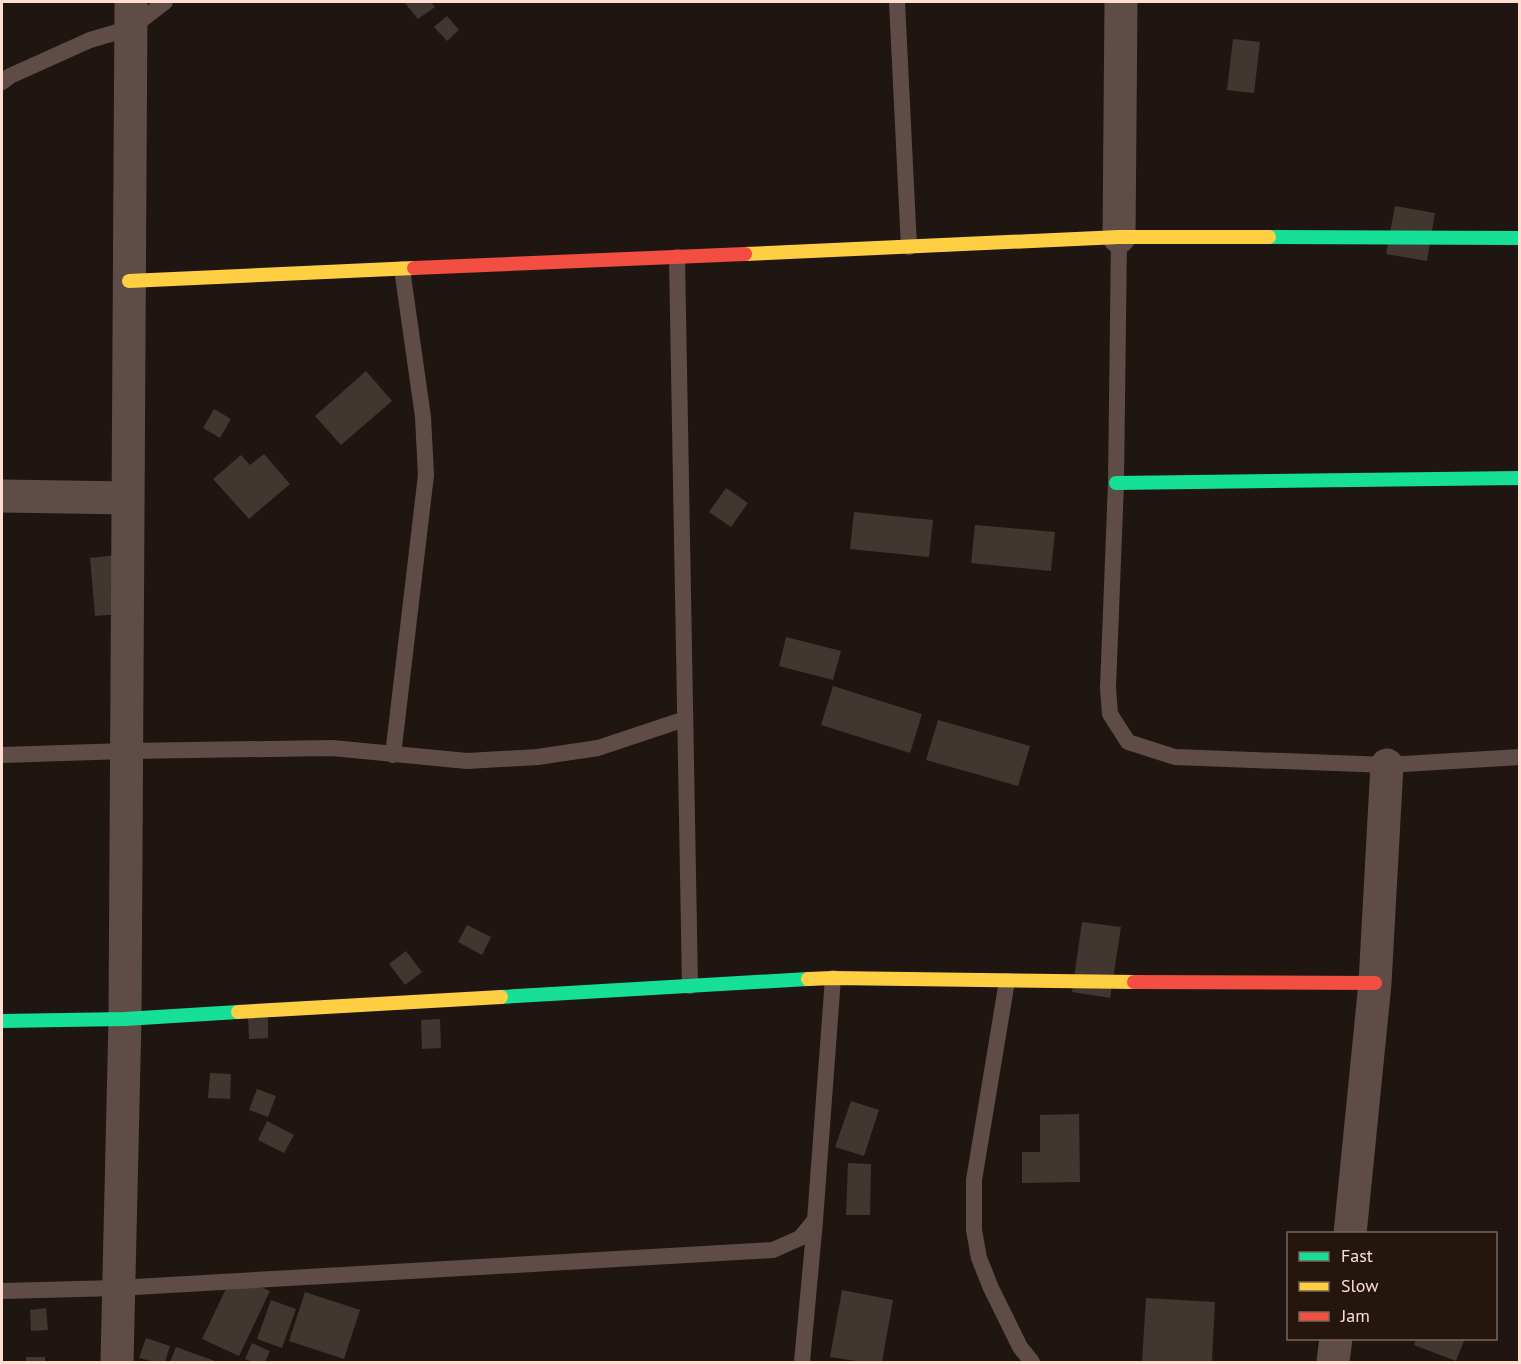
<svg xmlns="http://www.w3.org/2000/svg" width="1521" height="1364" font-family="'PT Sans',sans-serif">
  <style>
    .building { fill: #413630 }
    .lines { fill: none; stroke-linecap: round; stroke-linejoin: round }
    .lane { stroke: #604c47; stroke-width: 16 }
    .street { stroke: #604c47; stroke-width: 33 }
    .fast { stroke: #16e098; stroke-width: 14 }
    .slow { stroke: #ffcf43; stroke-width: 14 }
    .jam { stroke: #f24e42; stroke-width: 14 }
  </style>
  <rect width="100%" height="100%" fill="#1f1612"/>
  <path class="building" d="M404,2H431L435,7L418,19Z
    M447,16L459,30L447,41L434,27Z
    M1233,39L1260,42L1254,93L1227,90Z
    M1395,206L1435,213L1427,261L1386,254Z
    M366,371L392,401L341,445L315,416Z
    M214,409L231,419L220,438L203,428Z
    M264,454L290,484L249,519L213,479L241,455L250,465Z
    M726,488L748,503L731,527L709,512Z
    M854,512L933,520L929,557L850,549Z
    M975,525L1055,532L1051,571L971,563Z
    M126,554L132,613L95,616L90,558Z
    M786,637L841,651L833,680L779,666Z
    M833,686L922,714L910,753L821,725Z
    M938,720L1030,746L1018,786L926,760Z
    M1082,922L1121,927L1110,998L1072,992Z
    M467,925L491,937L482,955L458,942Z
    M406,951L422,972L405,985L389,964Z
    M268,1015V1038L249,1039L248,1016Z
    M440,1019L441,1048L422,1049L421,1020Z
    M210,1073L231,1074L230,1099L208,1098Z
    M257,1089L276,1096L268,1117L249,1110Z
    M851,1101L879,1110L864,1156L835,1147Z
    M1079,1114L1080,1182L1022,1183V1152H1040V1115Z
    M267,1121L294,1135L284,1153L258,1140Z
    M848,1163L871,1164L870,1215H846Z
    M233,1274L270,1291L239,1356L202,1339Z
    M842,1290L893,1300L882,1362H862L830,1357Z
    M305,1292L360,1310L344,1359L289,1341Z
    M1146,1298L1215,1302L1212,1362L1142,1361Z
    M271,1300L296,1309L282,1348L257,1339Z
    M46,1308L48,1330L31,1331L30,1310Z
    M146,1338L170,1346L165,1362H155L139,1358Z
    M1416,1338H1465L1456,1361L1414,1345Z
    M252,1343L270,1351L265,1362H253L245,1359Z
    M176,1347L215,1361L214,1362H170Z
    M26,1357H45V1362H26Z"/>
  <g class="lines">
    <path class="lane" d="M897,2L909,247
      M2,82L10,76L90,40L131,28L165,2
      M1119,237L1116,483L1108,688L1110,714L1128,742L1175,757L1387,765L1520,757
      M677,257L690,986
      M2,755L126,751L332,748L467,761L538,757L598,748L685,719
      M393,755L426,475L423,417L402,269
      M1007,981L974,1180V1230L979,1258L991,1288L1020,1347L1032,1362
      M2,1291L118,1288L773,1250L800,1238L815,1220L833,978
      M802,1362L815,1221"/>
    <path class="street" d="M1119,237L1121,2
      M2,496L128,498
      M1350,1234L1375,983L1387,765
      M117,1362L125,1019L131,2
      M1333,1362L1336,1338"/>
    <path class="fast" d="M1269,237L1520,238
      M1116,483L1520,478
      M501,997L808,979
      M2,1021L125,1019L238,1012"/>
    <path class="slow" d="M745,254L1119,237H1269
      M129,281L414,268
      M808,979L833,978L1134,982
      M238,1012L501,997"/>
    <path class="jam" d="M414,268L745,254
      M1134,982L1375,983"/>
  </g>
  <rect width="1521" height="1364" fill="none" stroke="#ffddd0" stroke-width="6"/>
  <rect x="1287" y="1232" width="210" height="108" fill="#24150d" stroke="#7c655b" stroke-width="1.5"/>
  <rect x="1299" y="1252" width="30" height="9" fill="#16e098" stroke="#7c655b" stroke-width="1.5"/>
  <text x="1341" y="1262" font-size="18" fill="#ffddd0">Fast</text>
  <rect x="1299" y="1282" width="30" height="9" fill="#ffcf43" stroke="#7c655b" stroke-width="1.5"/>
  <text x="1341" y="1292" font-size="18" fill="#ffddd0">Slow</text>
  <rect x="1299" y="1312" width="30" height="9" fill="#f24e42" stroke="#7c655b" stroke-width="1.5"/>
  <text x="1341" y="1322" font-size="18" fill="#ffddd0">Jam</text>
</svg>
